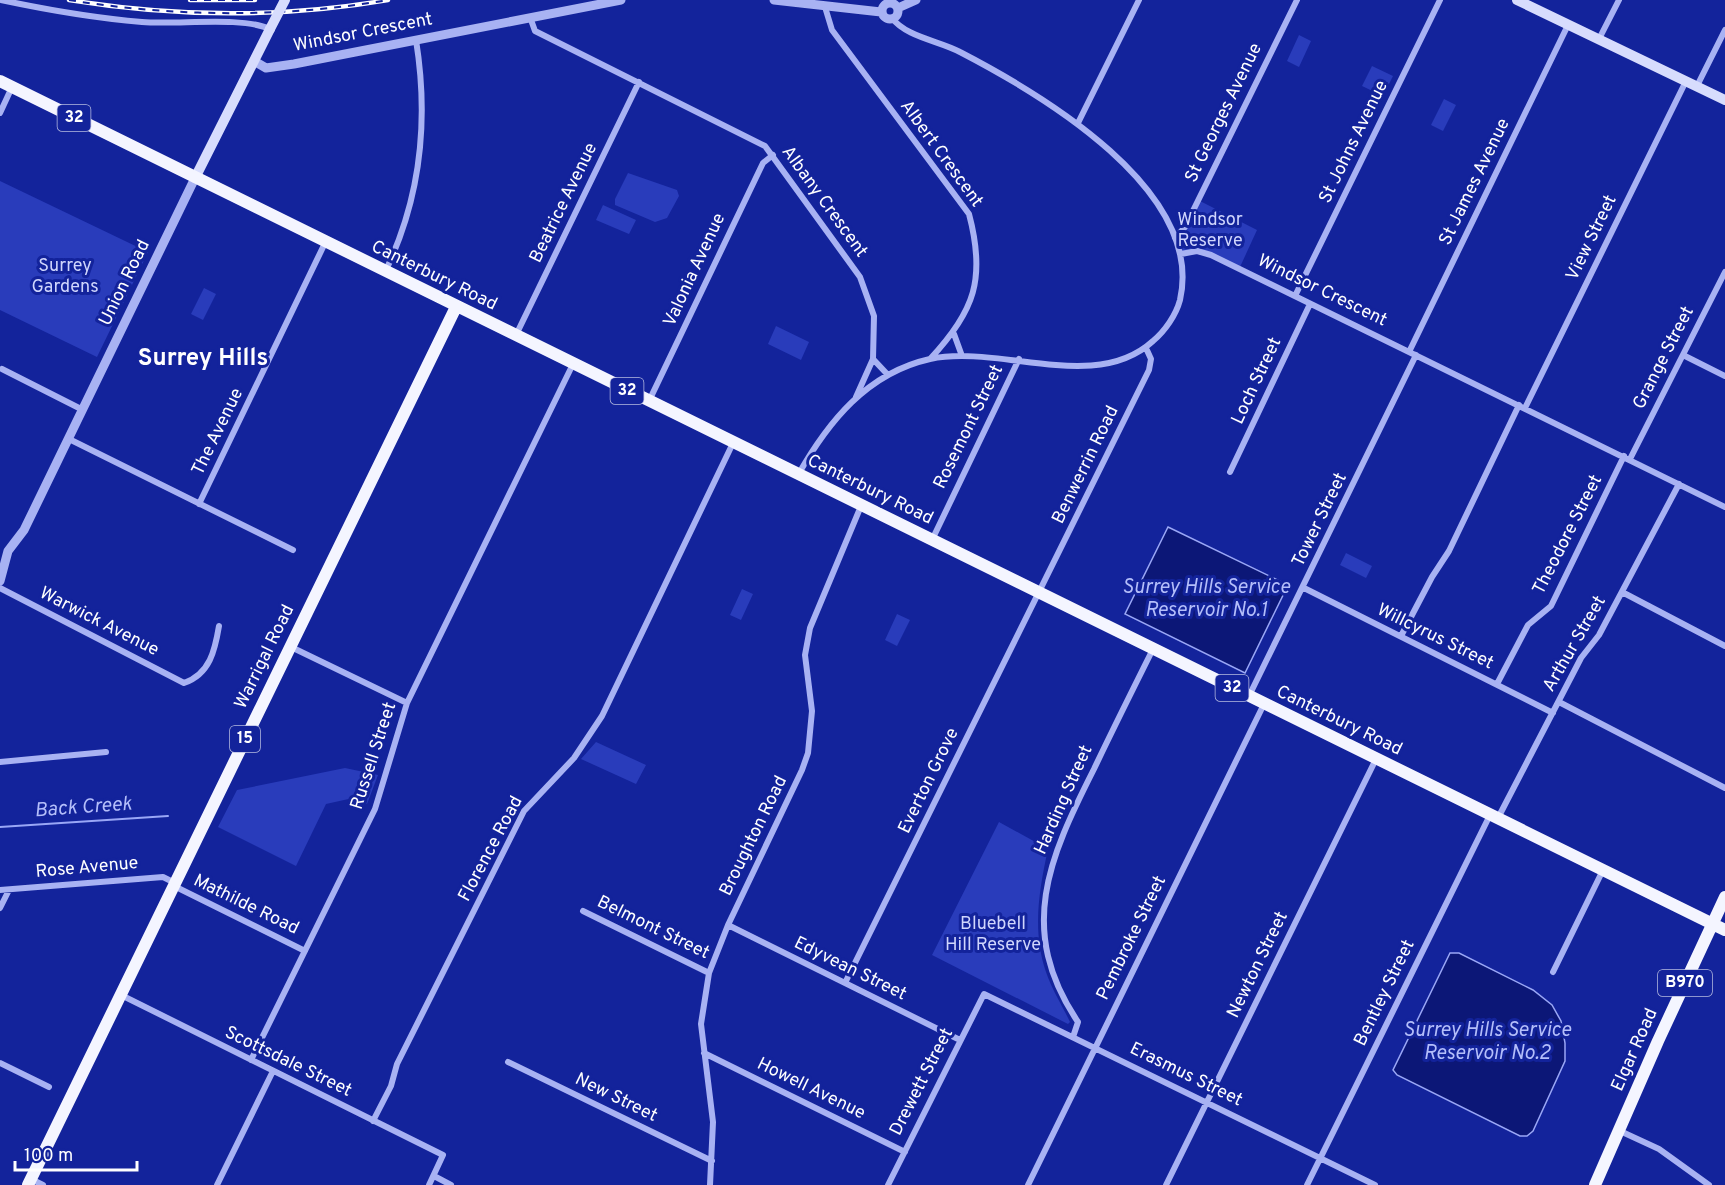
<svg xmlns="http://www.w3.org/2000/svg" width="1725" height="1185" font-family="Overpass,sans-serif">
  <style>
    .green { fill: #293cbb }
    .water { fill: #0c1777; stroke: #9aa7f6; stroke-width: 1.5 }
    .lines { fill: none; stroke-linecap: round; stroke-linejoin: round }
    .stream { stroke: #9aa7f6; stroke-width: 2 }
    .minor { stroke: #a8b2f3; stroke-width: 6 }
    .tertiary { stroke: #a8b2f3; stroke-width: 9 }
    .secondary { stroke: #d7dcfd; stroke-width: 10 }
    .primary { stroke: #f4f5ff; stroke-width: 12 }
    .rail-casing { stroke: #fff; stroke-width: 4.5 }
    .rail { stroke: #13239b; stroke-width: 2; stroke-dasharray: 7; stroke-linecap: butt }
    .secondary-bridge { stroke: #d7dcfd; stroke-width: 10 }
    .labels { text-anchor: middle; dominant-baseline: central; stroke-width: 6; stroke-linejoin: round; paint-order: stroke }
    .shield { fill: #13239b; stroke: #b8bde1; stroke-width: 1.5 }
    .shield-label { font-size: 16px; font-weight: bold; fill: #fff }
    .street-label { font-size: 18px; fill: #fff; stroke: #13239b }
    .park-label { font-size: 18px; fill: #d0d6fd; stroke: #13239b }
    .water-label { font-size: 20px; font-style: italic; fill: #b4befa; stroke: #13239b }
    .district-label { font-size: 24px; font-weight: bold; fill: #fff; stroke: #13239b }
  </style>
  <rect width="100%" height="100%" fill="#13239b"/>
  <path class="green" d="M1299,35L1311,41L1299,67L1287,61Z
    M1372,66L1393,76L1383,96L1362,86Z
    M1444,99L1456,105L1443,131L1431,125Z
    M628,173L677,190L679,196L667,218L655,222L615,205V199Z
    M0,181L148,252L97,357L0,310Z
    M1200,201L1257,230L1240,267L1213,254L1182,252L1178,238Z
    M603,205L636,220L629,234L596,220Z
    M204,288L216,294L203,320L191,314Z
    M776,326L809,342L801,360L768,344Z
    M1346,553L1372,566L1366,578L1340,565Z
    M742,589L753,594L741,620L730,615Z
    M897,614L910,620L897,646L885,640Z
    M596,742L646,765L636,784L581,759Z
    M345,768L378,775L367,804L353,798L326,804L296,866L218,827L237,790Z
    M999,822L1048,849C1039,890 1032,931 1046,972C1052,990 1062,1005 1070,1022L1068,1024L932,955Z"/>
  <path class="water" d="M1168,527L1288,585L1245,673L1125,614Z
    M1450,953H1459L1533,990L1552,1005L1561,1021L1565,1043V1061L1533,1131L1527,1136H1520L1397,1075L1393,1070Z"/>
  <g class="lines">
    <path class="stream" d="M0,827L168,816"/>
    <path class="minor" d="M1,0C48,10 95,18 142,22C178,25 241,16 270,29
      M825,7L832,30L969,214C986,278 975,311 930,359
      M530,17L535,31L765,146L860,277L874,316L873,359L856,397
      M1599,39L1619,0
      M1697,86L1725,30
      M0,113L12,87
      M1078,123L1139,0
      M1175,238L1185,227L1297,0
      M1181,254L1197,251L1211,255L1725,507
      M385,272C421,198 429,121 416,40
      M1295,296L1440,0
      M954,334L962,356
      M516,335L639,82
      M1409,352L1568,25
      M1683,355L1725,376
      M873,359L888,375
      M2,369L83,410
      M649,401L763,163L773,155
      M1525,408L1686,81
      M69,439L293,550
      M1630,459L1725,272
      M1230,472L1310,304
      M798,475C828,422 867,373 930,359C1001,344 1095,394 1153,341C1165,331 1176,315 1180,300C1205,190 1041,94 960,52C940,41 906,37 892,18
      M199,504L325,243
      M932,540L1019,359
      M0,588L184,683C210,674 215,650 219,626
      M1304,588L1553,713
      M1622,592L1725,646
      M1401,636L1432,577L1449,551L1519,405
      M291,647L407,703
      M1497,684L1528,625L1551,606L1624,456
      M1249,696L1416,355
      M1559,702L1725,788
      M0,762L106,752
      M1498,818L1581,658L1599,635L1679,484
      M174,886L305,951
      M0,890L163,877L175,883
      M0,908L9,890
      M583,911L709,973
      M728,925L960,1040
      M1553,972L1603,870
      M845,983L1149,370L1151,359L1146,348
      M121,995L443,1155L429,1185
      M1073,1037L1078,1022C1016,930 1049,858 1094,769C1113,729 1133,689 1153,649
      M704,1053L905,1152
      M251,1060L375,809L407,703L573,364
      M508,1062L712,1161
      M0,1063L49,1087
      M373,1121L391,1086L397,1064L524,811L574,758L602,716L733,443
      M1620,1131L1659,1149L1709,1185
      M434,1176L451,1185
      M31,1179L43,1185
      M217,1185L273,1071
      M710,1185L713,1122L701,1024L709,973L728,925L802,770L808,753L812,711L805,655L810,628L861,506
      M888,1185L984,994L1375,1185
      M1028,1185L1264,704
      M1166,1185L1376,759
      M1307,1185L1490,815"/>
    <path class="tertiary" d="M774,0L881,12
      M882 11a8 8 0 1 1 16 0a8 8 0 1 1-16 0Z
      M898,8L916,0
      M254,61L266,68L294,64L621,0
      M0,581L8,551L24,530L195,178"/>
    <path class="secondary" d="M1517,0L1725,100
      M195,178L270,29"/>
    <path class="primary" d="M0,81L1725,930
      M28,1185L456,307
      M1595,1185L1658,1041L1725,897"/>
    <defs>
      <path id="rail" d="M69,0C174,17 284,18 388,0
        M190,0H255"/>
    </defs>
    <use href="#rail" class="rail-casing"/>
    <use href="#rail" class="rail"/>
    <path class="secondary-bridge" d="M270,29L285,0"/>
  </g>
  <g class="labels">
    <g class="shield">
      <rect x="57.5" y="105" width="33" height="26" rx="4.5"/>
      <rect x="610.5" y="378" width="33" height="26" rx="4.5"/>
      <rect x="1215.5" y="675" width="33" height="26" rx="4.5"/>
      <rect x="230" y="726" width="30" height="26" rx="4.5"/>
      <rect x="1658" y="970" width="54" height="26" rx="4.5"/>
    </g>
    <g class="shield-label">
      <text x="74" y="118">32</text>
      <text x="627" y="391">32</text>
      <text x="1232" y="688">32</text>
      <text x="245" y="739">15</text>
      <text x="1685" y="983">B970</text>
    </g>
    <g class="street-label">
      <text transform="translate(363 33) rotate(-11)">Windsor Crescent</text>
      <text transform="translate(1224 113) rotate(-64)">St Georges Avenue</text>
      <text transform="translate(1354 142) rotate(-64)">St Johns Avenue</text>
      <text transform="translate(941 154) rotate(54)">Albert Crescent</text>
      <text transform="translate(1475 182) rotate(-64)">St James Avenue</text>
      <text transform="translate(824 202) rotate(54)">Albany Crescent</text>
      <text transform="translate(564 203) rotate(-64)">Beatrice Avenue</text>
      <text transform="translate(1592 238) rotate(-64)">View Street</text>
      <text transform="translate(695 270) rotate(-65)">Valonia Avenue</text>
      <text transform="translate(434 276) rotate(26)">Canterbury Road</text>
      <text transform="translate(125 283) rotate(-64)">Union Road</text>
      <text transform="translate(1322 291) rotate(26)">Windsor Crescent</text>
      <text transform="translate(1664 358) rotate(-63)">Grange Street</text>
      <text transform="translate(1257 381) rotate(-65)">Loch Street</text>
      <text transform="translate(969 427) rotate(-64)">Rosemont Street</text>
      <text transform="translate(218 432) rotate(-64)">The Avenue</text>
      <text transform="translate(1086 465) rotate(-64)">Benwerrin Road</text>
      <text transform="translate(870 490) rotate(26)">Canterbury Road</text>
      <text transform="translate(1320 520) rotate(-64)">Tower Street</text>
      <text transform="translate(1568 535) rotate(-63)">Theodore Street</text>
      <text transform="translate(99 622) rotate(27)">Warwick Avenue</text>
      <text transform="translate(1435 637) rotate(26)">Willcyrus Street</text>
      <text transform="translate(1575 644) rotate(-60)">Arthur Street</text>
      <text transform="translate(265 657) rotate(-64)">Warrigal Road</text>
      <text transform="translate(1339 721) rotate(26)">Canterbury Road</text>
      <text transform="translate(374 756) rotate(-72)">Russell Street</text>
      <text transform="translate(929 781) rotate(-64)">Everton Grove</text>
      <text transform="translate(1064 800) rotate(-66)">Harding Street</text>
      <text transform="translate(754 836) rotate(-64)">Broughton Road</text>
      <text transform="translate(491 849) rotate(-62)">Florence Road</text>
      <text transform="translate(87 868) rotate(-5)">Rose Avenue</text>
      <text transform="translate(246 905) rotate(26)">Mathilde Road</text>
      <text transform="translate(653 928) rotate(26)">Belmont Street</text>
      <text transform="translate(1132 938) rotate(-64)">Pembroke Street</text>
      <text transform="translate(1258 965) rotate(-64)">Newton Street</text>
      <text transform="translate(850 969) rotate(26)">Edyvean Street</text>
      <text transform="translate(1385 993) rotate(-64)">Bentley Street</text>
      <text transform="translate(1635 1050) rotate(-66)">Elgar Road</text>
      <text transform="translate(288 1062) rotate(26)">Scottsdale Street</text>
      <text transform="translate(1186 1075) rotate(26)">Erasmus Street</text>
      <text transform="translate(922 1082) rotate(-63)">Drewett Street</text>
      <text transform="translate(811 1089) rotate(26)">Howell Avenue</text>
      <text transform="translate(616 1098) rotate(26)">New Street</text>
    </g>
    <g class="park-label">
      <text x="1210" y="220">Windsor<tspan x="1210" dy="21">Reserve</tspan></text>
      <text x="65" y="266">Surrey<tspan x="65" dy="21">Gardens</tspan></text>
      <text x="993" y="924">Bluebell<tspan x="993" dy="21">Hill Reserve</tspan></text>
    </g>
    <g class="water-label">
      <text x="1206" y="588">Surrey Hills Service<tspan x="1206" dy="23">Reservoir No.1</tspan></text>
      <text transform="translate(83 808) rotate(-4)">Back Creek</text>
      <text x="1487" y="1031">Surrey Hills Service<tspan x="1487" dy="23">Reservoir No.2</tspan></text>
    </g>
    <g class="district-label">
      <text x="203" y="359">Surrey Hills</text>
    </g>
  </g>
  <path d="M15 1161v9h122v-9" fill="none" stroke="#ffffff" stroke-width="3"/>
  <text x="24" y="1161" font-size="18" fill="#ffffff" stroke="#13239b" stroke-width="4.5" paint-order="stroke">100 m</text>
</svg>
